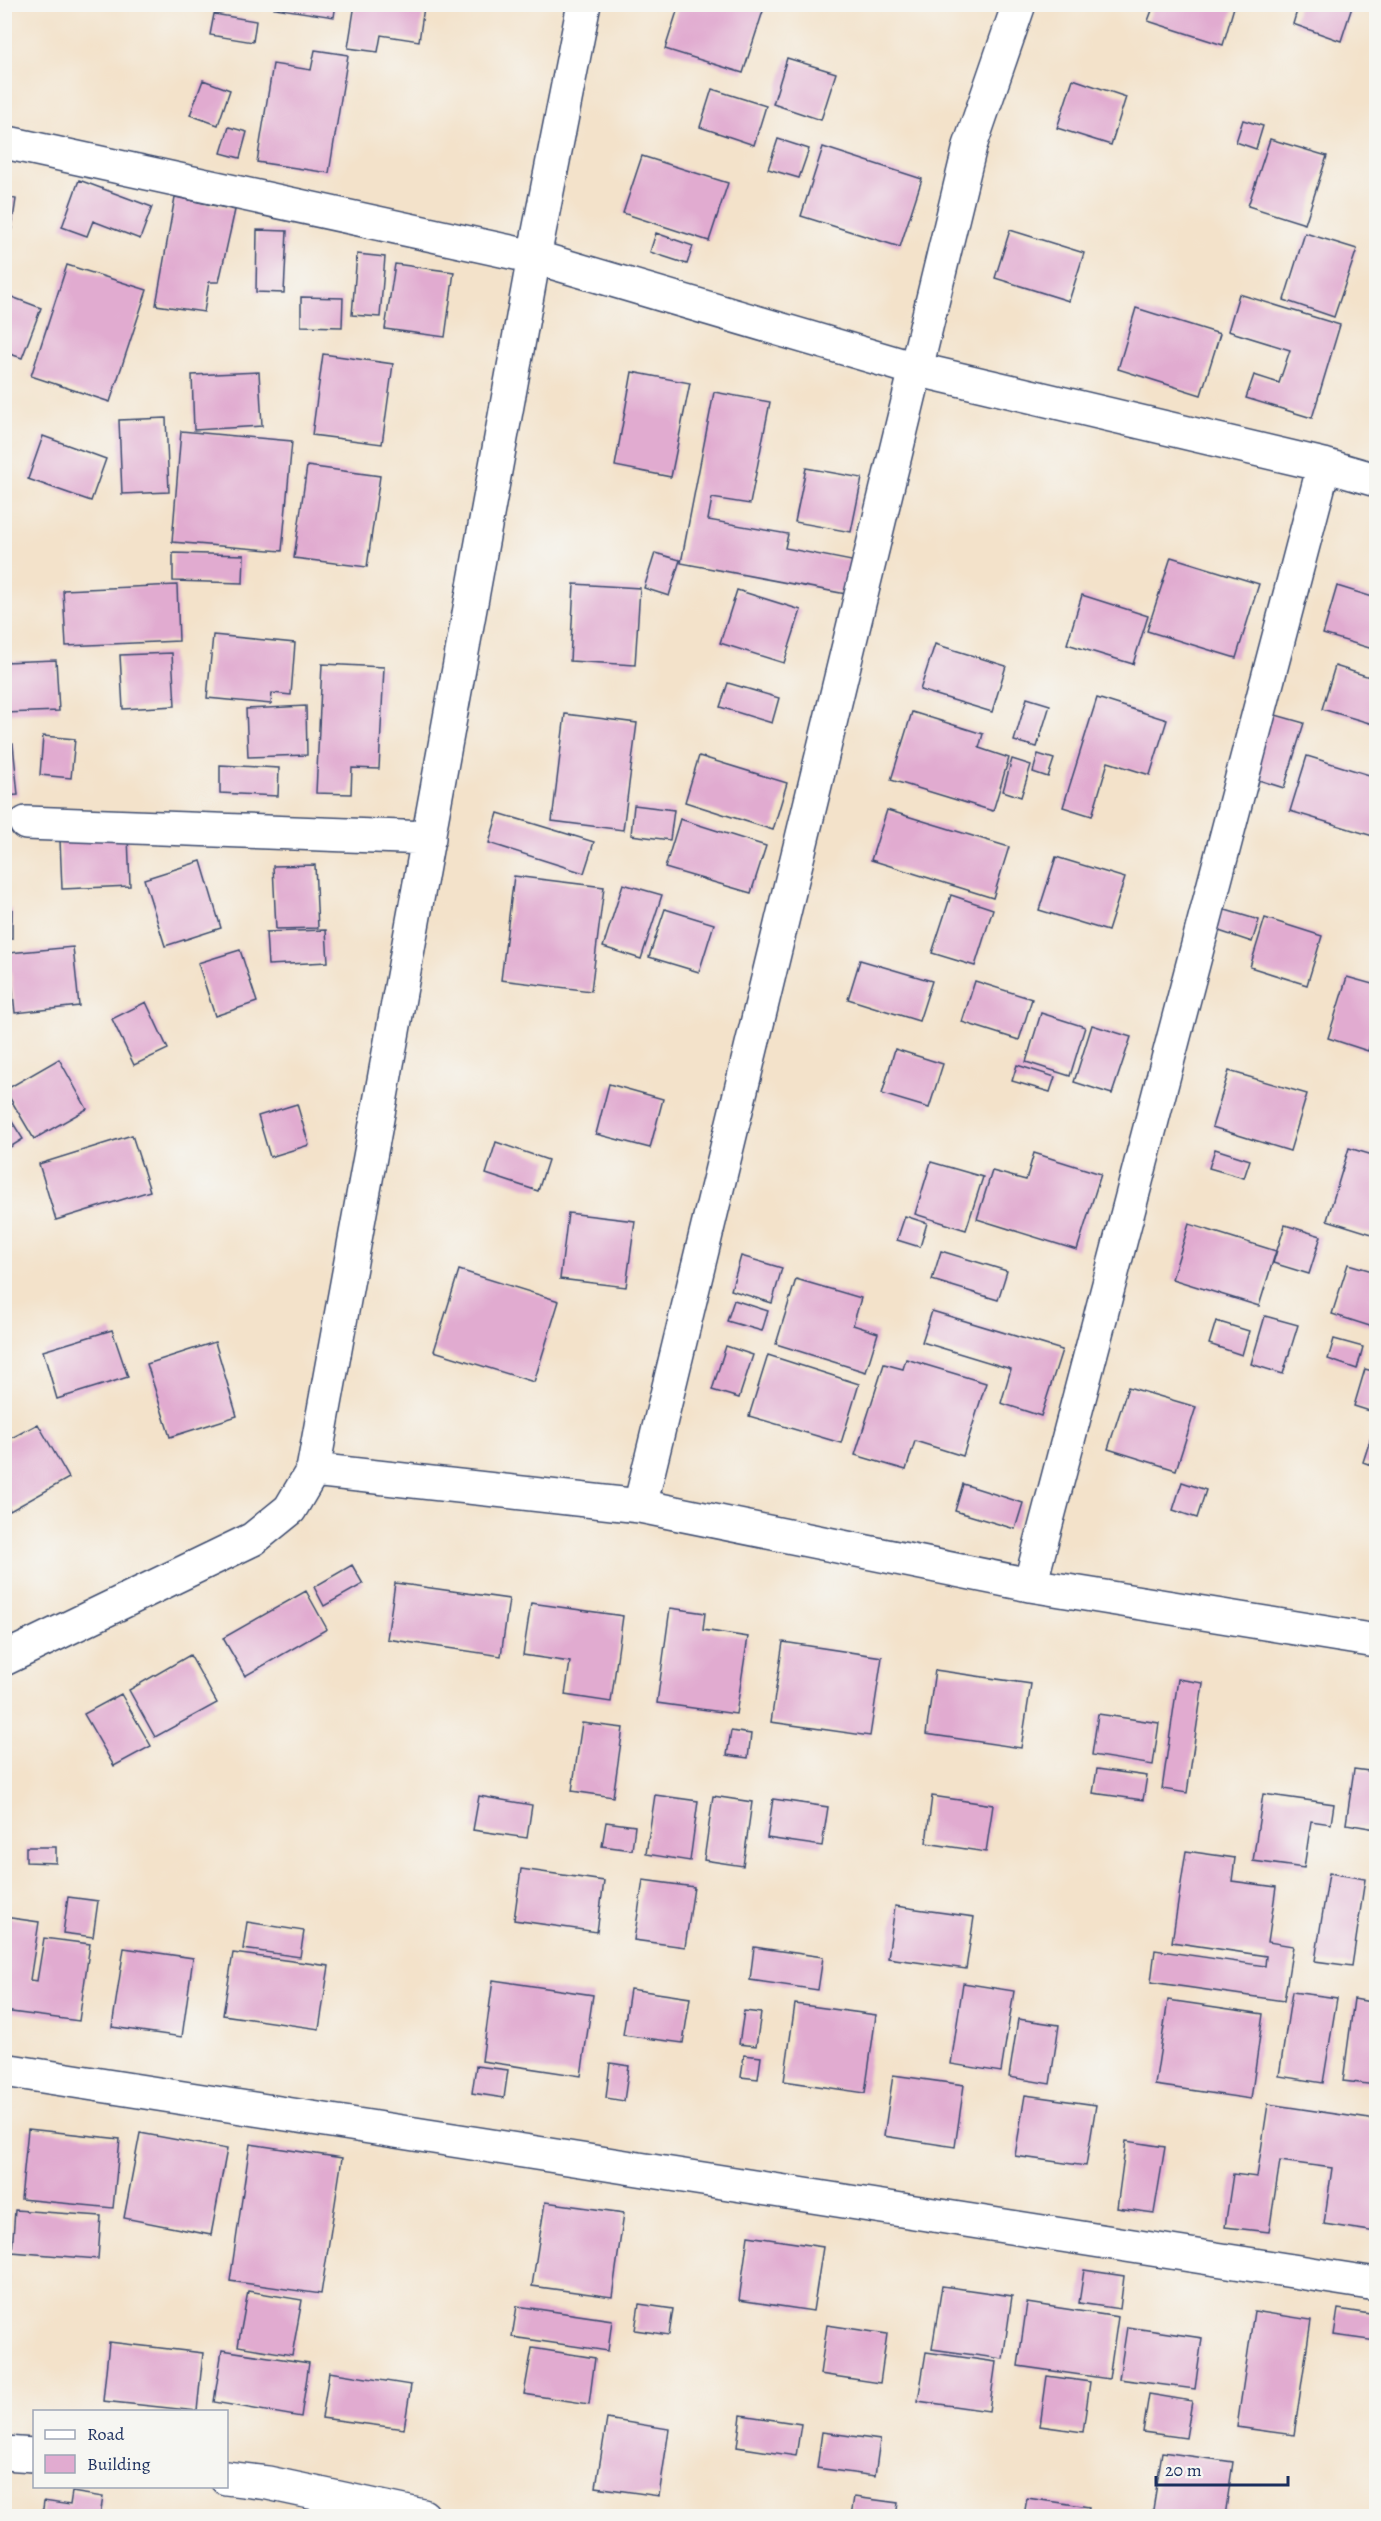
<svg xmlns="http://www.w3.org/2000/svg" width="1381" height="2521" font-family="Alegreya,serif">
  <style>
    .building { fill: #e1abd0 }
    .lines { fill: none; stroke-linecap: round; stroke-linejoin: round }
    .minor-casing { stroke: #3b4a6e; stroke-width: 36 }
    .minor { stroke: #fff; stroke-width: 33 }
  </style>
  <rect width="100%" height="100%" fill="#f6f6f2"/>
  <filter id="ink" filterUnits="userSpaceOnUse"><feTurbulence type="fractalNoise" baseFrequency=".0167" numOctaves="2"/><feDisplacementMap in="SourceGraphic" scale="12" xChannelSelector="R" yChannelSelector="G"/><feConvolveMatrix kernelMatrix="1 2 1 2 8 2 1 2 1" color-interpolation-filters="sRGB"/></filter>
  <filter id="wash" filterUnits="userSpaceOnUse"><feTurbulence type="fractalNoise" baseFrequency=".008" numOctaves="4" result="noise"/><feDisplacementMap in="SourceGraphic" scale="24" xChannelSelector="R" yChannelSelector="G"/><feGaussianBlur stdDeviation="1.35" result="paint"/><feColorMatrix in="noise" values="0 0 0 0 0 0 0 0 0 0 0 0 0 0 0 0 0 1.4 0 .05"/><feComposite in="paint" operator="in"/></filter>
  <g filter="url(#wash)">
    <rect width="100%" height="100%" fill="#f3e2ca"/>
    <g id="blocks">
      <path class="building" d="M4,4H8L6,21H4Z
        M275,4H336L334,17L274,8Z
        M355,4H410L424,7L419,41L381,35L378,52L348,48Z
        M1299,4H1353L1341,41L1293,24Z
        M679,5H765L743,73L665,49Z
        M1154,5H1227L1234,7L1223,45L1148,21Z
        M214,14L256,21L253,42L210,35Z
        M315,50L348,55L329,173L257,162L273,64L311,70Z
        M787,58L836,73L821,120L773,104Z
        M1073,79L1126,97L1111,145L1057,128Z
        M203,80L230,90L218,125L190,115Z
        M712,89L766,106L754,145L700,127Z
        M1243,120L1263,126L1256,149L1236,142Z
        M229,127L247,132L240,158L221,153Z
        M778,139L809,149L799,178L768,169Z
        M1270,139L1327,156L1305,224L1248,206Z
        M823,147L922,179L900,247L801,216Z
        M642,156L728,183L709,241L623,213Z
        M79,180L152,207L140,239L93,221L87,236L62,227Z
        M4,197L16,199L9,246L4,245Z
        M175,197L235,210L219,282H209L204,312L156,305Z
        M257,230L287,231L284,293L256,292Z
        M1010,230L1084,253L1069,301L995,278Z
        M656,233L693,246L687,264L650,252Z
        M1305,233L1357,249L1334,317L1284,300Z
        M357,254L385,257L380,317L352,315Z
        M395,264L454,272L445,337L385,329Z
        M67,265L147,290L110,402L31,376Z
        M4,294L41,308L22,358L4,352Z
        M1239,294L1340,325L1312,418L1246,398L1254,375L1279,383L1290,350L1228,331Z
        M301,297L343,298L342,327L301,326Z
        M1136,308L1220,334L1201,395L1118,369Z
        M323,354L393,364L382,444L312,435Z
        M1376,359V373L1372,372Z
        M259,372L262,426L194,430L192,375Z
        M632,372L690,383L671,477L615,466Z
        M714,392L770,402L750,504L712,498L708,520L788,534L785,548L862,563L857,596L681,563Z
        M166,418L169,492L122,494L119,420Z
        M181,431L292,441L282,551L172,542Z
        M43,436L106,459L91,501L28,479Z
        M307,466L380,476L367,567L294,558Z
        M806,468L862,478L851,532L795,522Z
        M173,553L244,555L243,583L173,581Z
        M655,553L680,560L669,596L644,588Z
        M1171,557L1259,584L1236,658L1147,631Z
        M574,584L640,588L635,665L570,661Z
        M177,585L179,641L66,646L63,590Z
        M1337,586L1376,598V650L1323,634Z
        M737,590L801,610L784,663L720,643Z
        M1082,595L1148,616L1133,664L1067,644Z
        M213,635L295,643L291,695L272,693L271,704L207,698Z
        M935,644L1006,666L992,712L920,690Z
        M172,653L175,706L123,709L120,655Z
        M56,660L59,711L4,713V662Z
        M322,664L384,667L379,769L352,768L351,794L316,793Z
        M1335,666L1376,679V725L1322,709Z
        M728,683L779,698L772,723L720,707Z
        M1027,698L1050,705L1037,747L1014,741Z
        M1097,698L1167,720L1150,775L1108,762L1092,816L1063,807Z
        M306,706L307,755L248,757L246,709Z
        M912,712L983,734L979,748L1009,758L993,811L891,780Z
        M1265,712L1304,723L1284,788L1246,776Z
        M565,714L637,723L623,830L552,821Z
        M43,736L75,739L71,778L40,775Z
        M4,744H13L18,795L4,796Z
        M1038,754L1054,759L1048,777L1033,772Z
        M699,756L787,783L773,830L685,802Z
        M1307,756L1376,777V837L1290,811Z
        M1012,759L1031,765L1021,797L1003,791Z
        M220,765L279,768L278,796L220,793Z
        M634,805L674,810L670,840L631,835Z
        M887,810L1009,847L993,898L871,860Z
        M498,813L594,842L584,873L489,843Z
        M680,819L766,846L751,893L665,868Z
        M128,837L130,886L62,889L60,840Z
        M1056,857L1125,878L1108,931L1039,910Z
        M201,861L221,928L165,946L144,879Z
        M315,865L318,928L276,929L273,866Z
        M514,876L604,887L591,991L501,980Z
        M623,884L662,895L641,959L603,947Z
        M951,895L993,909L975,966L932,953Z
        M4,909H12V939H4Z
        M665,909L714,924L699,972L649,957Z
        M1222,909L1259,920L1252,942L1216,930Z
        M1265,918L1322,936L1307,985L1250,967Z
        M326,930L328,962L268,965L266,932Z
        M73,947L79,1006L15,1013L9,953Z
        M240,950L257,1002L215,1016L198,963Z
        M860,960L932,981L919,1021L848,999Z
        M1347,977L1376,985V1025L1368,1051L1328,1038Z
        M975,981L1032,999L1019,1040L962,1022Z
        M146,1002L168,1049L134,1065L112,1019Z
        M1041,1013L1085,1027L1070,1076L1026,1062Z
        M1092,1025L1131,1037L1112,1094L1074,1082Z
        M895,1049L943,1064L929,1108L882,1094Z
        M59,1059L87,1109L34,1139L5,1090Z
        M1017,1065L1055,1077L1050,1092L1012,1081Z
        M1229,1071L1307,1094L1290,1151L1212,1127Z
        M609,1084L663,1099L650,1148L596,1134Z
        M297,1104L309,1145L270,1157L258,1116Z
        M4,1109L23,1139L4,1151Z
        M132,1135L150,1191L56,1220L39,1164Z
        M496,1142L548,1160L538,1191L486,1174Z
        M1349,1148L1376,1156L1375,1235L1327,1220Z
        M1215,1149L1250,1160L1244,1178L1209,1168Z
        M1034,1153L1101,1174L1077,1250L977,1219L992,1171L1026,1180Z
        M931,1162L983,1177L966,1230L915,1214Z
        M568,1213L635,1221L626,1287L560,1279Z
        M905,1216L927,1223L920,1247L897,1240Z
        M1189,1224L1276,1251L1259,1306L1172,1279Z
        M1285,1225L1321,1236L1309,1274L1273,1263Z
        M941,1251L1007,1271L998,1300L932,1280Z
        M741,1256L782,1268L772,1303L731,1290Z
        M1348,1264L1376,1272V1328L1332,1314Z
        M459,1270L559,1301L534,1382L434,1351Z
        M796,1279L861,1298L853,1325L878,1333L866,1372L776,1344Z
        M734,1300L768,1311L762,1331L727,1321Z
        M932,1311L1062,1350L1041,1416L1001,1403L1011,1369L922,1342Z
        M1265,1316L1298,1325L1283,1374L1251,1364Z
        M1216,1321L1249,1331L1242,1355L1209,1344Z
        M112,1330L128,1377L57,1399L43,1351Z
        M1334,1339L1363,1347L1357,1369L1328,1359Z
        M215,1342L237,1416L170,1437L147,1364Z
        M726,1346L753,1355L739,1398L712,1390Z
        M768,1355L859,1384L841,1443L749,1416Z
        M906,1359L986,1383L963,1456L915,1441L906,1470L855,1455L884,1364L903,1369Z
        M1365,1369L1376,1372V1413L1354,1406Z
        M1128,1387L1196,1407L1176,1470L1108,1449Z
        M38,1424L69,1478L10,1511L4,1501V1442Z
        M1373,1431L1376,1432V1467L1363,1462Z
        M1182,1482L1206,1490L1197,1518L1173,1510Z
        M963,1484L1023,1503L1015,1529L955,1511Z
        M352,1565L363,1584L324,1606L314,1587Z
        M395,1583L509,1599L501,1656L387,1639Z
        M306,1591L327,1629L245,1676L223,1638Z
        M531,1603L623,1616L611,1702L565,1695L570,1662L523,1655Z
        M670,1608L705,1613L703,1630L748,1637L736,1714L657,1703Z
        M783,1642L882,1657L870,1736L771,1722Z
        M190,1655L217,1703L155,1737L129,1690Z
        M935,1670L1031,1684L1021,1748L926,1734Z
        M1178,1679L1203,1683L1187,1793L1162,1789Z
        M121,1694L151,1746L114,1766L84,1714Z
        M1098,1714L1159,1723L1153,1765L1092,1755Z
        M582,1723L623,1728L613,1797L572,1791Z
        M731,1731L751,1734L748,1758L727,1755Z
        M1097,1769L1147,1776L1143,1800L1093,1793Z
        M1354,1769L1376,1772V1829L1346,1824Z
        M1263,1794L1334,1804L1331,1824L1311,1821L1304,1868L1253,1861Z
        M655,1795L698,1801L690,1861L646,1854Z
        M479,1796L532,1805L527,1838L473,1830Z
        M713,1796L752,1802L743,1866L704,1860Z
        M932,1796L993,1805L986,1852L926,1843Z
        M773,1799L828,1807L822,1846L767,1838Z
        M606,1822L635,1826L632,1850L602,1846Z
        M26,1847H56V1863L26,1862Z
        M1186,1851L1235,1858L1232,1881L1276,1887L1268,1942L1293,1946L1284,2001L1151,1982L1155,1950L1265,1966L1266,1956L1172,1942Z
        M521,1869L604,1881L597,1932L514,1920Z
        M1329,1873L1365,1879L1352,1966L1315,1961Z
        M643,1880L694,1887L685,1947L634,1940Z
        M68,1897L98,1901L93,1937L63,1933Z
        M895,1906L974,1917L966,1969L888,1958Z
        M4,1917L39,1922L30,1980L37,1981L44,1938L90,1944L79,2021L4,2011Z
        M247,1922L304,1931L300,1957L243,1949Z
        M754,1947L823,1957L818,1990L750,1980Z
        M124,1948L193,1958L182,2037L112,2027Z
        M233,1953L329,1966L319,2029L223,2015Z
        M493,1980L593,1995L581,2076L482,2061Z
        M963,1983L1014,1991L1001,2072L951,2064Z
        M630,1989L690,1998L683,2043L623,2035Z
        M1292,1992L1337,1998L1323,2083L1279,2076Z
        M1354,1999L1376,2003V2085L1343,2081Z
        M1168,2000L1263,2014L1251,2099L1155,2085Z
        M795,2004L876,2015L865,2093L784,2081Z
        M744,2011L761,2013L756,2046L739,2044Z
        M1018,2019L1059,2025L1050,2084L1009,2077Z
        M744,2055L761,2057L758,2079L741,2077Z
        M610,2063L629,2066L624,2101L606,2098Z
        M476,2066L508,2070L504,2098L472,2093Z
        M893,2075L964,2085L955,2147L884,2136Z
        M1025,2095L1096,2105L1086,2166L1015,2156Z
        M1268,2104L1376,2120V2232L1324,2224L1332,2168L1280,2161L1269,2232L1225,2227L1233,2174L1257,2177Z
        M28,2129L120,2139L113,2208L21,2199Z
        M140,2133L227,2149L211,2235L124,2218Z
        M1126,2141L1165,2147L1154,2213L1117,2208Z
        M250,2144L342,2158L321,2294L230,2281Z
        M545,2202L624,2213L612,2297L532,2286Z
        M15,2210L101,2216L98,2259L12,2252Z
        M748,2236L823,2247L813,2311L739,2300Z
        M1084,2270L1124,2276L1120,2309L1079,2303Z
        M4,2277H9L6,2313H4Z
        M942,2286L1012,2296L1003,2359L932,2349Z
        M248,2291L302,2300L292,2355L238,2346Z
        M1027,2303L1118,2317L1109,2379L1018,2366Z
        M639,2304L673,2309L669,2335L635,2330Z
        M517,2306L612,2320L608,2351L512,2337Z
        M1338,2309L1376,2315V2341L1334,2335Z
        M1254,2311L1311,2320L1294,2435L1237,2427Z
        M827,2325L887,2334L880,2383L820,2374Z
        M1127,2327L1202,2338L1195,2389L1119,2379Z
        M109,2342L203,2353L197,2411L103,2401Z
        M532,2348L595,2358L589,2404L524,2394Z
        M222,2350L309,2363L301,2417L214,2402Z
        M926,2352L996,2362L989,2411L918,2401Z
        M329,2372L411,2385L404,2429L322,2418Z
        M1047,2376L1090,2382L1083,2432L1040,2426Z
        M1149,2394L1192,2401L1186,2438L1143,2432Z
        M741,2415L801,2424L796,2456L737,2447Z
        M607,2419L669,2429L659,2496L596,2487Z
        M822,2432L880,2440L875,2476L817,2468Z
        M1162,2452L1233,2462L1225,2516H1152Z
        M72,2492L103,2497L100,2516H42L44,2501L70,2505Z
        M854,2497L898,2503L896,2516H851Z
        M1027,2498L1089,2507L1088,2516H1024Z"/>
    </g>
  </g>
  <g filter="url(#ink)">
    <use href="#blocks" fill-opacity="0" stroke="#3b4a6e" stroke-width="1.5"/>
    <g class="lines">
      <defs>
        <path id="minor" d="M4,142L534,257L915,369L1324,465L1376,480
          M26,823L429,838
          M313,1470L640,1506L1030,1585L1376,1641
          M640,1506L970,146L1019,4
          M1030,1585L1324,465
          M4,1659L253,1539L290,1509L313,1470L534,257L584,4
          M4,2070L1376,2284
          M4,2453L34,2455
          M226,2478L268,2483L423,2516"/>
      </defs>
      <use href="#minor" class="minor-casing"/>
      <use href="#minor" class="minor"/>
    </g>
  </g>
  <rect width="1381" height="2521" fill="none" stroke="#f6f6f2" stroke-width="24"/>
  <rect x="33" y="2410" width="195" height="78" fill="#f6f6f2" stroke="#9ea6b7" stroke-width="1.5"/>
  <rect x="45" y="2430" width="30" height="9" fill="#ffffff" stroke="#9ea6b7" stroke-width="1.5"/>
  <text x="87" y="2440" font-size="18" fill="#1b2f5e">Road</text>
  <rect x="45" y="2455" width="30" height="18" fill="#e1abd0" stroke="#9ea6b7" stroke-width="1.5"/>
  <text x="87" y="2470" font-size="18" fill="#1b2f5e">Building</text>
  <path d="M1156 2476v9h132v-9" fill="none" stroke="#1b2f5e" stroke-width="3"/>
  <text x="1165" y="2476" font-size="18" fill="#1b2f5e" stroke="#f6f6f2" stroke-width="4.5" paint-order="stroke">20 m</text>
</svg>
